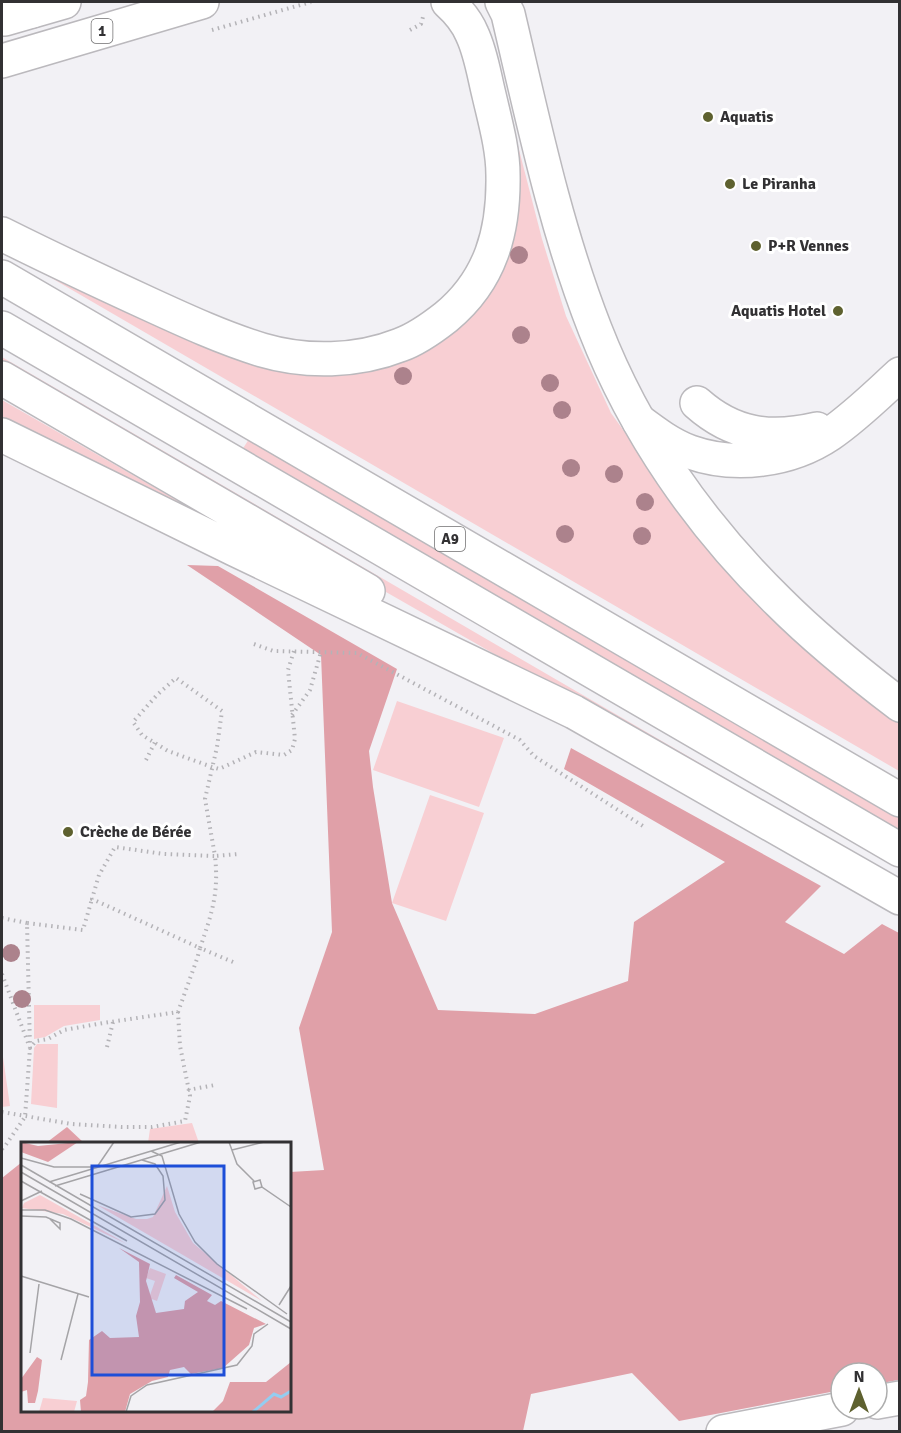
<svg xmlns="http://www.w3.org/2000/svg" width="901" height="1433" font-family="Signika,sans-serif">
  <style>
    .green { fill: #f8cfd3 }
    .forest { fill: #e0a0a8 }
    .lines { fill: none; stroke-linecap: round; stroke-linejoin: round }
    .minor-casing { stroke: #bbb9bd; stroke-width: 36 }
    .major-casing { stroke: #bbb9bd; stroke-width: 36 }
    .highway-casing { stroke: #bbb9bd; stroke-width: 36 }
    .path { stroke: #b4b3b7; stroke-width: 4; stroke-dasharray: 1.5 4.5; stroke-linecap: butt }
    .minor { stroke: #fff; stroke-width: 33 }
    .major { stroke: #fff; stroke-width: 33 }
    .highway { stroke: #fff; stroke-width: 33 }
    .tree { fill: #ac828c }
    .poi-dot { fill: #5e612f; stroke: #fff; stroke-width: 2 }
    .labels { text-anchor: middle; dominant-baseline: central; stroke-width: 6; stroke-linejoin: round; paint-order: stroke }
    .shield { fill: #fff; stroke: #706f70; stroke-width: 1.5 }
    .shield-label { font-size: 15px; font-weight: bold; fill: #323133 }
    .poi-label { font-size: 16px; font-weight: bold; fill: #323133; stroke: #fff; text-anchor: start }
    .inset-river { fill: none; stroke: #94cdf0; stroke-width: 3 }
    .inset-road { fill: none; stroke: #a5a4a7; stroke-width: 1.5 }
    .view { fill: #1d4ed8; fill-opacity: 0.15; stroke: #1d4ed8; stroke-width: 3 }
    .inset-edge { fill: none; stroke: #323133; stroke-width: 3 }
  </style>
  <rect width="100%" height="100%" fill="#f2f1f5"/>
  <path class="green" d="M516,138L542,239L566,316L611,413L692,526L899,720V771L36,269L302,367L467,312L507,139Z
    M2,357L899,879V886L386,592L2,370Z
    M2,400L241,537L2,425Z
    M249,439L899,817V835L242,450Z
    M397,701L504,738L479,807L373,770Z
    M430,795L484,813L446,921L392,903Z
    M34,1005H100V1020L64,1026L45,1037L34,1039Z
    M37,1044H58L57,1108L31,1104L34,1048Z
    M2,1050L10,1106L2,1107Z
    M192,1123L199,1143H148L150,1129Z"/>
  <path class="forest" d="M187,565L218,566L397,669L369,751L373,787L392,903L438,1010L535,1014L628,981L634,922L725,862L564,769L571,748L821,886L785,922L844,954L882,924L899,933L900,1378L898,1380L877,1384V1373H841V1390L679,1421L632,1373L531,1394L523,1431H2V1178L22,1162V1410H290V1172L324,1170L299,1028L332,932L321,655Z
    M67,1127L84,1143H46Z"/>
  <g class="lines">
    <defs>
      <path id="minor" d="M697,403C733,435 770,440 817,429
        M639,421C655,433 671,445 690,452C735,468 790,461 830,434C855,417 877,395 900,374
        M877,1402L900,1398
        M723,1432L842,1409"/>
      <path id="major" d="M5,19L64,2
        M2,61L202,2"/>
      <path id="highway" d="M502,2L508,14C533,120 555,227 595,329C635,432 700,525 779,602C816,639 858,673 900,705
        M2,10L32,11
        M2,234C50,258 99,281 149,304C186,321 223,338 262,350C306,363 357,362 400,345C417,339 432,328 446,317C491,280 504,231 503,175C503,149 495,121 489,95C484,75 481,53 472,34C467,22 458,11 448,2
        M2,277L900,800
        M2,328L900,850
        M2,378L368,591
        M2,435L234,549L574,712L900,898"/>
    </defs>
    <use href="#minor" class="minor-casing"/>
    <use href="#major" class="major-casing"/>
    <use href="#highway" class="highway-casing"/>
    <path class="path" d="M212,30L311,2
      M410,30L421,24L423,17
      M254,644L273,651L357,653L520,740L534,756L646,828
      M292,715L310,690L321,652
      M146,760L155,742
      M2,918L27,923
      M233,962L200,948C212,913 219,893 215,856L238,854
      M2,974L30,1048L36,1041L48,1039L64,1030L103,1023L178,1012L197,959L200,948L92,899L99,875L115,847L164,854L215,856L205,799L217,747L222,711L176,678L157,695L133,722L142,735L168,751L212,767L219,769L256,752L284,755L292,750L295,739L288,670L294,651
      M107,1047L113,1022
      M188,1090L215,1085
      M2,1112L71,1124L122,1127H152L185,1121L190,1096L180,1046L178,1012
      M2,1149L5,1146L25,1117L30,1048L27,923L83,930L92,899"/>
    <use href="#minor" class="minor"/>
    <use href="#major" class="major"/>
    <use href="#highway" class="highway"/>
  </g>
  <g class="tree">
    <circle cx="519" cy="255" r="9"/>
    <circle cx="521" cy="335" r="9"/>
    <circle cx="403" cy="376" r="9"/>
    <circle cx="550" cy="383" r="9"/>
    <circle cx="562" cy="410" r="9"/>
    <circle cx="571" cy="468" r="9"/>
    <circle cx="614" cy="474" r="9"/>
    <circle cx="645" cy="502" r="9"/>
    <circle cx="565" cy="534" r="9"/>
    <circle cx="642" cy="536" r="9"/>
    <circle cx="11" cy="953" r="9"/>
    <circle cx="22" cy="999" r="9"/>
  </g>
  <g class="poi-dot">
    <circle cx="708" cy="117" r="6"/>
    <circle cx="730" cy="184" r="6"/>
    <circle cx="756" cy="246" r="6"/>
    <circle cx="838" cy="311" r="6"/>
    <circle cx="68" cy="832" r="6"/>
  </g>
  <g class="labels">
    <g class="shield">
      <rect x="91.5" y="19" width="21" height="24" rx="4.5"/>
      <rect x="435" y="527" width="30" height="24" rx="4.5"/>
    </g>
    <g class="shield-label">
      <text x="102" y="31">1</text>
      <text x="450" y="539">A9</text>
    </g>
    <g class="poi-label">
      <text x="720" y="117">Aquatis</text>
      <text x="742" y="184">Le Piranha</text>
      <text x="768" y="246">P+R Vennes</text>
      <text x="826" y="311" text-anchor="end">Aquatis Hotel</text>
      <text x="80" y="832">Crèche de Bérée</text>
    </g>
  </g>
  <g transform="translate(21 1142)">
    <rect width="270" height="270" fill="#f2f1f5"/>
    <path d="M146,44L154,70L172,101L241,159L76,63L115,77H126L132,75ZM19,53L106,102L42,72L1,66L3,61ZM129,126L145,132L136,159L128,156L134,139L125,136ZM22,256L56,259L53,270H18Z" fill="#f8cfd3"/>
    <path d="M0,0L17,4L57,0L27,20L0,10ZM98,106L129,122L125,139L135,171L163,167L164,159L177,150L153,136L155,133L191,153L186,159L194,163L200,159L245,182L233,186L228,203L202,226L170,232L163,225L149,228L147,235L131,239L109,252L104,270H60L59,258L65,254L67,240L68,198L81,189L89,196L118,195L115,174L119,160L118,120ZM16,215L21,218L17,249L14,261H7L6,248L0,250V237ZM270,220V270H191L202,259L209,240H245Z" fill="#e0a0a8"/>
    <path class="inset-river" d="M232,270L253,252L260,255L270,249"/>
    <path class="inset-road" d="M208,0L216,22L233,39M211,8L243,0M130,9L141,14L158,72L174,100L196,122L266,172M0,16L33,25H76M0,23L270,180M76,25L93,0M0,30L270,187M0,39L106,99M28,40L160,0M34,44L180,0M241,45L234,47L232,40L239,38L241,45L270,65M59,52L110,75L134,72L144,58L142,34L134,22L121,18M0,59L21,49M0,68H24L50,77L226,167M0,74L25,75L39,81V87L29,77M0,134L68,155M258,163L270,144M9,211L18,142M40,218L57,152M105,270L110,254L126,243L216,223L231,204L233,192L247,182"/>
    <path class="view" d="M71,24H203V233H71Z"/>
    <rect width="270" height="270" class="inset-edge"/>
  </g>
  <rect width="901" height="1433" fill="none" stroke="#323133" stroke-width="6"/>
  <g transform="translate(859 1391)"><circle r="28" fill="#ffffff" stroke="#adadad" stroke-width="1.5"/>
  <path d="M0-4.5L10 22L0 15L-10 22Z" fill="#5e612f"/>
  <text y="-9" font-size="16" font-weight="bold" text-anchor="middle" fill="#323133">N</text>
  </g>
</svg>
